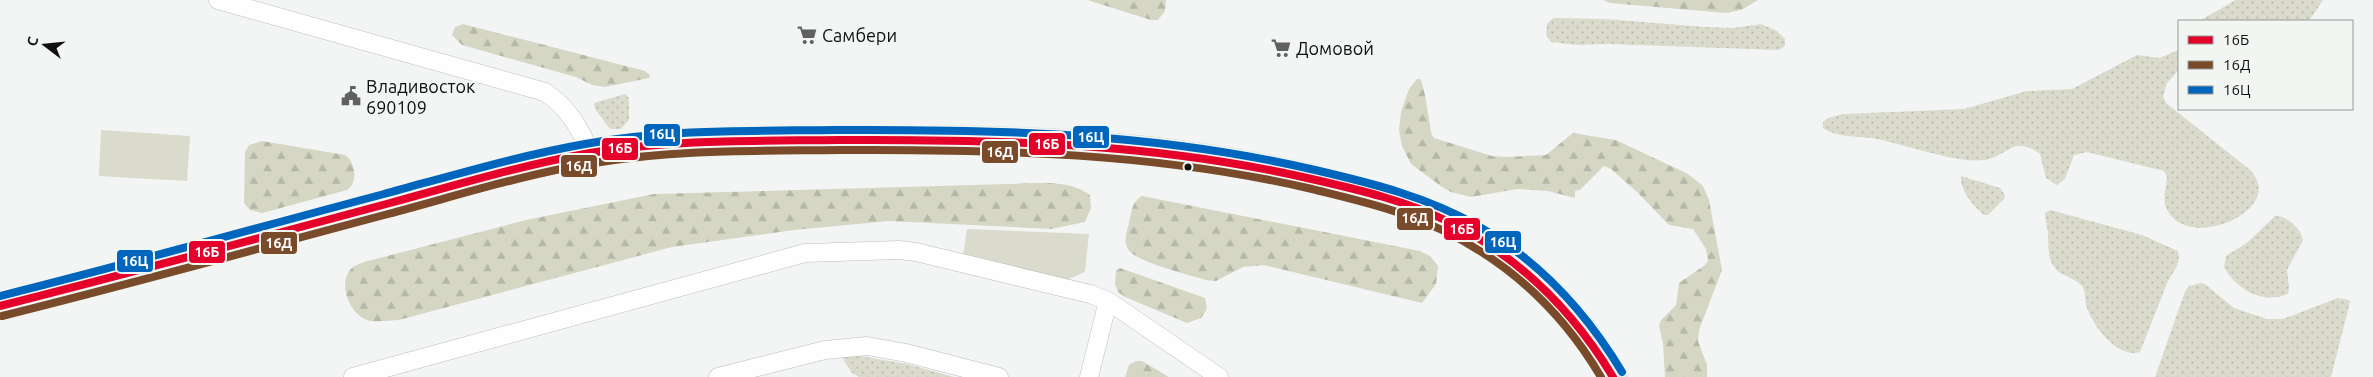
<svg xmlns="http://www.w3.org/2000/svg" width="2373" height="377" font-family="Ubuntu,sans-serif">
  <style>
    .grass { fill: url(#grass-dots) }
    .forest { fill: url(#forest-firs) }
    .park { fill: #dadbcc }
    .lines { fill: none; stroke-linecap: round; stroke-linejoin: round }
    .street-casing { stroke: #bbbdbc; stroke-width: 19 }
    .primary-casing { stroke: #d0d0d0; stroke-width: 29 }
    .street { stroke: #fdfefd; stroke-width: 18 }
    .primary { stroke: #dbe4e3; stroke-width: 28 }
    .bus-1-casing { stroke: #f2f6f3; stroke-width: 11 }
    .bus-2-casing { stroke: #f2f6f3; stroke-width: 11 }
    .bus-3-casing { stroke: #f2f6f3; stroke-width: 11 }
    .bus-1 { stroke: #e4002b; stroke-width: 8 }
    .bus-2 { stroke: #7a4b2a; stroke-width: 8 }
    .bus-3 { stroke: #0065bd; stroke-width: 8 }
    .bus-dot { fill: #0f100f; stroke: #f2f6f3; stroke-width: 2 }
    .labels { text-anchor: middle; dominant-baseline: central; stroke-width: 5; stroke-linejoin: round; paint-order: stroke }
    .poi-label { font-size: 18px; fill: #0f100f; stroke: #f2f6f3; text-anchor: start }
    .line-badge { stroke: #f2f6f3; stroke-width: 2 }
    .badge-label { font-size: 14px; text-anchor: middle; font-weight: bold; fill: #fff }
  </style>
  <defs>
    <pattern id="grass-dots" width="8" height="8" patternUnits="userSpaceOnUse" patternTransform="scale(1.25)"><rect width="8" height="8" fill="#dadbcc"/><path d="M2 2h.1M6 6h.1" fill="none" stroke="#babbae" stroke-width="1.8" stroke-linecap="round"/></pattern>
    <pattern id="forest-firs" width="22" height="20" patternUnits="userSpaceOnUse" patternTransform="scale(1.25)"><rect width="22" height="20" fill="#d5d7c4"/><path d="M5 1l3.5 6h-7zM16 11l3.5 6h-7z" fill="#b6b8a7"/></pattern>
  </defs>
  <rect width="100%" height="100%" fill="#f3f5f4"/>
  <path class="grass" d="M2236,0H2323L2309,21H2199Z
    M1553,18L1606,19L1705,27L1733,28L1761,24L1777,31L1785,39V46L1778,50L1607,44L1576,45L1551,42L1546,35L1547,24Z
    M2179,50V70L2167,83L2163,96L2166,103L2249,169C2291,210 2184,255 2166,207C2162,197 2167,186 2167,176L2164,171L2087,152L2074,155L2065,179L2057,185L2046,178L2040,154C2012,134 2010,156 1984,160C1956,164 1902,143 1871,138C1855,136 1838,138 1823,128V122L1828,118L1843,114L1964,109L2027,91L2072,89L2137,55L2159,58Z
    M625,94L629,98V120L621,129H610L595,109L594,103Z
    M1961,176L2000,188L2005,195L2004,199L1988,215H1984C1974,207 1959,189 1961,176Z
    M2050,210L2142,235L2178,251L2179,258L2177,266L2168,281L2140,352C2117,359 2092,325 2086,305C2085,300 2086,291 2082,286C2077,280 2065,276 2059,272C2046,261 2049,247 2048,232C2047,225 2045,221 2045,213Z
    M2275,216C2287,215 2301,229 2303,240L2287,270L2289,288L2288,294C2263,305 2236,289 2224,267L2226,256L2248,242Z
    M2201,283L2206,285L2234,308L2267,319H2283L2338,298L2349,300L2350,302L2331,377H2155L2184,294L2189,286Z
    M848,354L907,364L954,377H859L852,373L841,356Z"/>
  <path class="forest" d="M1087,0H1166L1165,11L1158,20H1151Z
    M1603,0H1758L1741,10L1726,13L1610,3Z
    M463,24L645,71L650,75L649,78L605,87L592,85L576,77L462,45L452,35L455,27Z
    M1417,79H1420C1425,85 1429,124 1432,135L1434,138L1492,156L1506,157L1546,155L1573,133L1616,140L1688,174L1703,186L1709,200L1722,270L1699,330L1698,341L1707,365V377H1665L1663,343L1659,326L1661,320L1676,305L1679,283L1705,265L1708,261L1706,249L1693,229L1669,225L1638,193L1611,169L1604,166L1580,190L1575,191V198L1548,191L1517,189L1471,197L1451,192L1442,187L1411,164L1402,146L1399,130L1401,112L1409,89Z
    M262,141L345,155C356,162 358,183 347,190L262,213L250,210L244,203L245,152L249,145Z
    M1008,184C1034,184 1068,178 1090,195L1091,208L1085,222L1051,229L889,221L794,230L672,247L399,320C389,320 377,323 367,320C349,314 336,281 353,267C356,265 361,263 364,262L526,220L654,194Z
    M1142,196L1420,251L1430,256L1438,266L1436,284L1422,303L1264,265L1243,267L1216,281L1206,280C1190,275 1135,262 1128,249C1123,241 1127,231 1129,223C1131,213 1132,201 1142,196Z
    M1120,268L1205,298L1207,309L1201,318L1187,323L1125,297L1118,292L1115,284L1116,271Z
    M1136,361H1142L1169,377H1125L1129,365Z"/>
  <path class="park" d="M101,130L190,136L187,181L99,176Z
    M967,229L1089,234L1085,272L1064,281L963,256Z"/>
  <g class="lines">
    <defs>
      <path id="street" d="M218,0L545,92C568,108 580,127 590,153
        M353,377L805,253L899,250L916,252L1090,294L1108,301L1219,377
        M718,377L825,350L867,346L906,353L999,377
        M1089,377L1108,301"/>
      <path id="primary" d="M0,306C131,274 260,237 390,203C456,185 523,165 590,153C672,139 756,141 839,140C1005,138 1170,141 1333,184C1371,194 1412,204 1447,221C1517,254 1576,309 1613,377"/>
    </defs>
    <use href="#street" class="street-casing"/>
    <use href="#primary" class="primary-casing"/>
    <use href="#street" class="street"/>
    <use href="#primary" class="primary"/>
    <defs>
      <path id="bus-1" d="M0,306C130,273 260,238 390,203C456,185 522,165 590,153C672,139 755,141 838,140C999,139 1159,143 1316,180C1360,190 1406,201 1447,221C1518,256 1572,309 1613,377"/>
      <path id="bus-2" d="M2,316C131,284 260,248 388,214C456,196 524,174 594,163C675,149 758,151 840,150C999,149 1157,153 1312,189C1356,200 1401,210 1442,230C1509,262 1563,313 1601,377"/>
      <path id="bus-3" d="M0,296C128,264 256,228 384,194C451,176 517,156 585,144C667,129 752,131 835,130C997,129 1157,133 1315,170C1371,183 1428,197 1478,226C1539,261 1586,312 1622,372"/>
    </defs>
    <use href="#bus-1" class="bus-1-casing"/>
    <use href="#bus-2" class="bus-2-casing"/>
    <use href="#bus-3" class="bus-3-casing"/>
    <use href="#bus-1" class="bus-1"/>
    <use href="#bus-2" class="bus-2"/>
    <use href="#bus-3" class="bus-3"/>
  </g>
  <defs>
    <symbol id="supermarket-bare" viewBox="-9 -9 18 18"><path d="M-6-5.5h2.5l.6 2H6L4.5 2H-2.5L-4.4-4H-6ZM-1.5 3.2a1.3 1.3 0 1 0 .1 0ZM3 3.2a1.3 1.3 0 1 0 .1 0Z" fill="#5f605f" stroke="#f2f6f3" stroke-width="2.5" paint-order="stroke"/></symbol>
    <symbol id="civic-bare" viewBox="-9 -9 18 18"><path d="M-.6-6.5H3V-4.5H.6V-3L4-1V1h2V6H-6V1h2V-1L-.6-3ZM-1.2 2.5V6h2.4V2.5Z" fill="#5f605f" stroke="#f2f6f3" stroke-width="2.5" paint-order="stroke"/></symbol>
  </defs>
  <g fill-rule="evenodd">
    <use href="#supermarket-bare" x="793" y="21" width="28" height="28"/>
    <use href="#supermarket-bare" x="1267" y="34" width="28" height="28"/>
    <use href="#civic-bare" x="337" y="82" width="28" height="28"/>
  </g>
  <circle class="bus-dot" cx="1188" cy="167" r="4.5"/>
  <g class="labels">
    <g class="poi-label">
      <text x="822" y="35">Самбери</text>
      <text x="1296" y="48">Домовой</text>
      <text x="366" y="86">Владивосток<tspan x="366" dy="21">690109</tspan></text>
    </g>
  </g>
  <g class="line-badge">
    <rect x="643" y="123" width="38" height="24" rx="5" fill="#0065bd"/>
    <rect x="1072" y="125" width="38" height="24" rx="5" fill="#0065bd"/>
    <rect x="1028" y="132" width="38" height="24" rx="5" fill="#e4002b"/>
    <rect x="601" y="137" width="38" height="24" rx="5" fill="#e4002b"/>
    <rect x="981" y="140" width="38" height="24" rx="5" fill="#7a4b2a"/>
    <rect x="560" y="154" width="38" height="24" rx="5" fill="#7a4b2a"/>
    <rect x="1396" y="207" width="38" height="24" rx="5" fill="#7a4b2a"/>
    <rect x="1443" y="217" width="38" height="24" rx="5" fill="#e4002b"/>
    <rect x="1484" y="230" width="38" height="24" rx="5" fill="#0065bd"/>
    <rect x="260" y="231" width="38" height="24" rx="5" fill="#7a4b2a"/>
    <rect x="188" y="240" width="38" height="24" rx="5" fill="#e4002b"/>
    <rect x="116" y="249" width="38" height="24" rx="5" fill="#0065bd"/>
  </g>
  <g class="badge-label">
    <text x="662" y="139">16Ц</text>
    <text x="1091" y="142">16Ц</text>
    <text x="1047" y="149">16Б</text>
    <text x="620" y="153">16Б</text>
    <text x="1000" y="157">16Д</text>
    <text x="579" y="171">16Д</text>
    <text x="1415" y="223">16Д</text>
    <text x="1462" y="234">16Б</text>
    <text x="1503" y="247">16Ц</text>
    <text x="279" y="248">16Д</text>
    <text x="207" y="257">16Б</text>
    <text x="135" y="266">16Ц</text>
  </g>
  <rect x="2178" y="20" width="175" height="90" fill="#f2f6f3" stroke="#979a98"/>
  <rect x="2188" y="36" width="25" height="8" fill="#e4002b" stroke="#979a98"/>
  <text x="2223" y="45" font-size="15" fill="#0f100f">16Б</text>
  <rect x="2188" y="61" width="25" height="8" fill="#7a4b2a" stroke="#979a98"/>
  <text x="2223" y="70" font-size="15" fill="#0f100f">16Д</text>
  <rect x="2188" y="86" width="25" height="8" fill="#0065bd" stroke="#979a98"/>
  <text x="2223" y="95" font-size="15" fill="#0f100f">16Ц</text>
  <g transform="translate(45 45) rotate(286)" stroke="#f2f6f3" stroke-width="4" paint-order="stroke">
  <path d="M0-4L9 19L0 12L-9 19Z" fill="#0f100f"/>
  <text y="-8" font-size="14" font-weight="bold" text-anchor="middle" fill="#0f100f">С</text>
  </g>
</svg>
